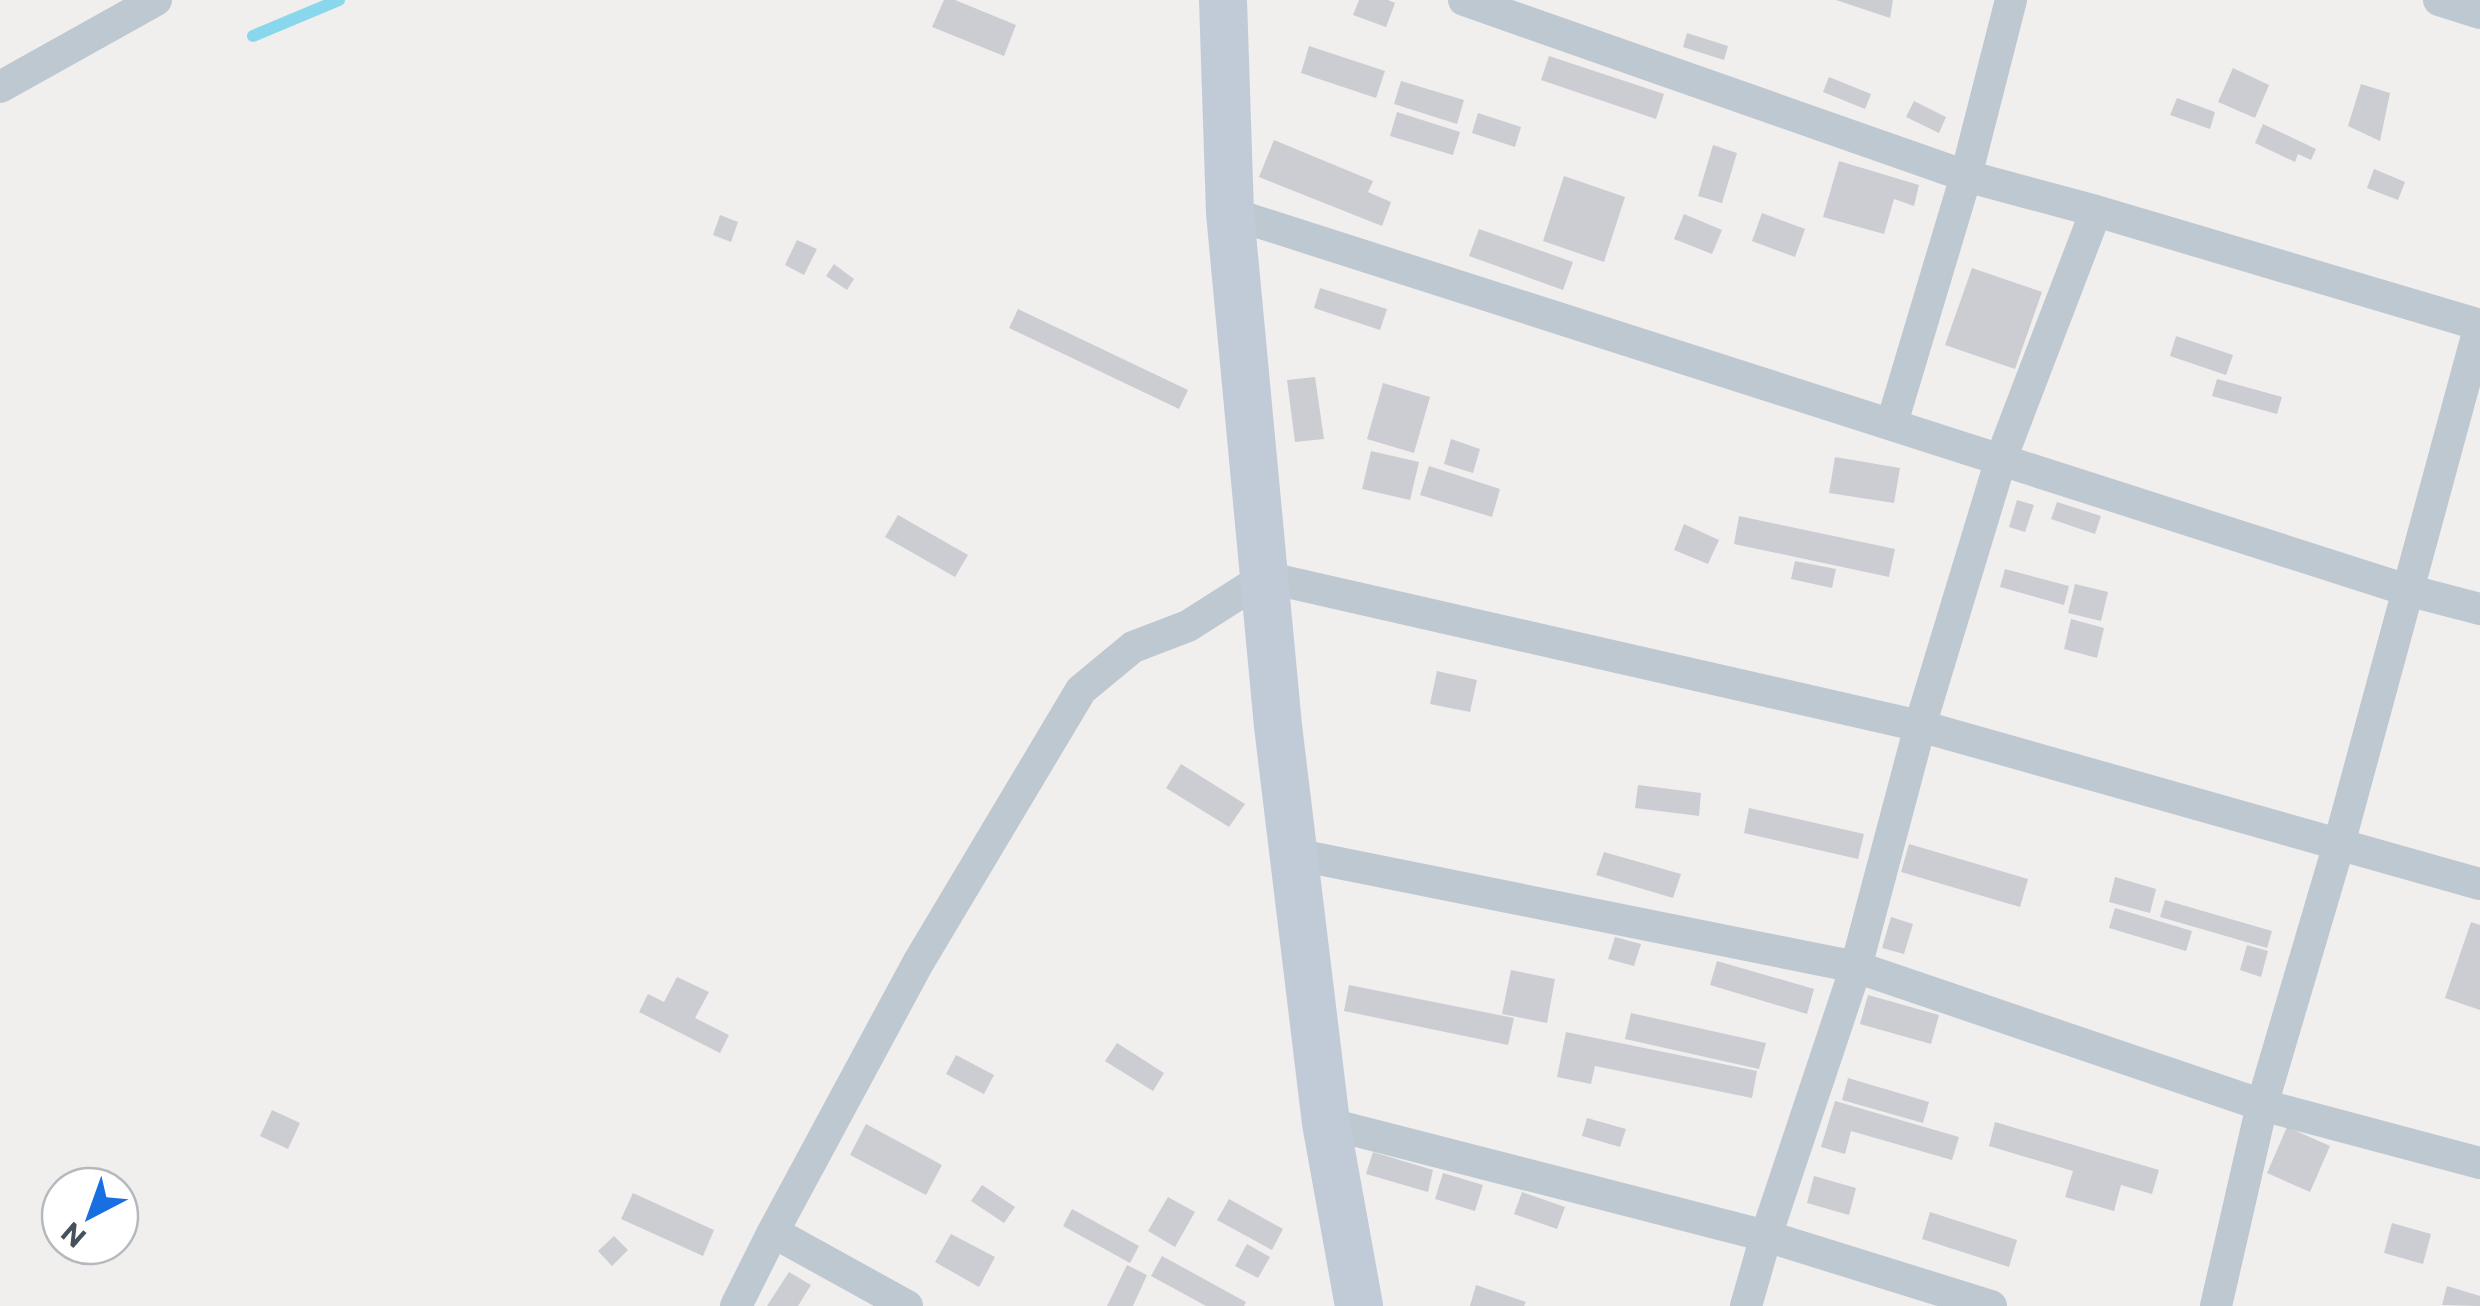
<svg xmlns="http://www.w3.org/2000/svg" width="2480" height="1306" font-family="Commissioner,sans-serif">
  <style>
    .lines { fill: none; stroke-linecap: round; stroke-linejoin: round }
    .stream { stroke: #89d7ec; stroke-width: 12 }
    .building { fill: #cbcdd3 }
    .street { stroke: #bec8d0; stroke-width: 32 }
    .secondary { stroke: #c0cbd7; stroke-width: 48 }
  </style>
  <rect width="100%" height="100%" fill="#f1eeee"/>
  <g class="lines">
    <path class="stream" d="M253,36L339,0"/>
  </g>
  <path class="building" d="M944,0H955L1016,25L1004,56L932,27Z
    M1359,0H1388L1395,3L1386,27L1353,15Z
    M1836,0H1893L1890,18Z
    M1687,33L1728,46L1724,60L1683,47Z
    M1309,46L1385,71L1376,98L1301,73Z
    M1549,56L1664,94L1656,119L1541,80Z
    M2233,68L2269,85L2255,118L2218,102Z
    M1829,77L1871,94L1865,109L1823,92Z
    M1401,81L1464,100L1457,124L1394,104Z
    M2361,84L2390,93L2380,141L2348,126Z
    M2177,98L2215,112L2210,129L2170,115Z
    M1914,101L1946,117L1939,133L1906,117Z
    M1397,112L1460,132L1453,155L1390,136Z
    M1478,113L1521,127L1515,147L1472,133Z
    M2263,124L2316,149L2311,160L2298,154L2295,162L2255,143Z
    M1274,140L1373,181L1368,192L1391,202L1382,226L1259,177Z
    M1713,145L1737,153L1722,203L1698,196Z
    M1839,161L1919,185L1914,206L1894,199L1884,234L1823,217Z
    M2374,169L2405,182L2398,200L2367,188Z
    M1564,176L1625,197L1604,262L1543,241Z
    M1762,213L1805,229L1795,257L1752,241Z
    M1684,214L1722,230L1712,254L1674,239Z
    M720,215L738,222L731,242L713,235Z
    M1479,229L1573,262L1563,290L1469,256Z
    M797,240L817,249L804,275L785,265Z
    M834,264L854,279L847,290L826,276Z
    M1972,268L2042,292L2015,369L1945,345Z
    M1320,288L1387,309L1380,330L1314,308Z
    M1018,309L1188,390L1179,409L1009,328Z
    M2176,336L2233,355L2226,375L2170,356Z
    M1315,377L1324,439L1295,442L1287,380Z
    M2217,379L2282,397L2277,414L2212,396Z
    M1383,383L1430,397L1414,453L1367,439Z
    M1451,439L1480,449L1473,473L1444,464Z
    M1371,451L1419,462L1410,500L1362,489Z
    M1835,457L1900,468L1894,503L1829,493Z
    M1429,466L1500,489L1492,517L1420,495Z
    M2017,500L2034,505L2025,532L2009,527Z
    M2057,502L2101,516L2095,534L2051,519Z
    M898,515L968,555L955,577L885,537Z
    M1739,516L1895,549L1889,577L1734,544Z
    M1684,524L1719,540L1708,564L1674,550Z
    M1795,561L1836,569L1832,588L1791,579Z
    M2005,569L2069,586L2064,605L2000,587Z
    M2075,584L2108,592L2101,621L2068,613Z
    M2071,619L2104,628L2097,658L2064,649Z
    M1437,671L1477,680L1470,712L1430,704Z
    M1181,764L1245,804L1229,827L1166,788Z
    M1638,785L1701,793L1699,816L1635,808Z
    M1749,808L1864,834L1858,859L1744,833Z
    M1909,844L2028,879L2020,907L1901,872Z
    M1604,852L1681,874L1673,898L1596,875Z
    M2115,877L2156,889L2150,913L2109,902Z
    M2165,900L2272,931L2267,948L2160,917Z
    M2115,908L2192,931L2186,951L2109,928Z
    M1891,917L1913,924L1904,954L1882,948Z
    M2471,922L2480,925V1010L2445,998Z
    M1615,937L1641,944L1634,966L1608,959Z
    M2247,945L2268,951L2261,977L2240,970Z
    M1717,961L1814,989L1807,1014L1710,985Z
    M1511,970L1555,979L1547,1023L1502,1014Z
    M677,977L709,992L695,1018L729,1035L720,1053L639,1012L648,994L664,1002Z
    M1349,985L1514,1018L1508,1045L1344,1011Z
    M1868,995L1939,1015L1931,1044L1860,1024Z
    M1631,1013L1766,1043L1759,1069L1625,1039Z
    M1566,1032L1757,1071L1752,1098L1595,1066L1591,1084L1557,1077Z
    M1117,1043L1164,1073L1153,1091L1105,1061Z
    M956,1055L994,1075L984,1094L946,1074Z
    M1848,1078L1929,1102L1923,1123L1842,1100Z
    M1835,1101L1959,1137L1952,1160L1851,1131L1845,1154L1821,1147Z
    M272,1110L300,1123L288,1149L260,1136Z
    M1587,1118L1626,1129L1620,1147L1582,1136Z
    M1995,1122L2159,1170L2152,1194L2121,1185L2114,1211L2065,1197L2073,1171L1989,1146Z
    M866,1124L942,1165L926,1195L850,1155Z
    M2287,1127L2330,1146L2310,1192L2267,1173Z
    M1373,1152L1433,1170L1428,1192L1366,1174Z
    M1443,1173L1483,1185L1475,1211L1435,1199Z
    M1814,1176L1856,1188L1849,1215L1807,1203Z
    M982,1185L1015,1207L1004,1223L971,1201Z
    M1522,1192L1565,1207L1557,1229L1514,1214Z
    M633,1193L714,1230L703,1256L621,1219Z
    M1168,1197L1195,1212L1175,1247L1148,1231Z
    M1229,1199L1283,1229L1272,1250L1217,1220Z
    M1072,1209L1139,1246L1130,1263L1063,1226Z
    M1930,1212L2017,1240L2009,1267L1922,1239Z
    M2392,1223L2431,1234L2423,1264L2384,1253Z
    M951,1234L995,1257L979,1287L935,1262Z
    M614,1236L628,1250L612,1266L598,1251Z
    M1247,1244L1270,1257L1258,1278L1235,1266Z
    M1162,1256L1246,1302L1244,1306H1206L1151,1276Z
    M1127,1265L1147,1275L1133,1306H1107Z
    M789,1272L811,1285L798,1306H767Z
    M1476,1285L1526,1302L1524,1306H1470Z
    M2447,1286L2480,1296V1306L2442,1305Z"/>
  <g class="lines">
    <path class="street" d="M1464,0L1966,176L2096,211L2480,325L2339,844L2262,1105L2216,1306
      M2439,0L2480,13
      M0,87L156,0
      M1230,213L2407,590L2480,609
      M1892,423L1966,176L2011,0
      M1294,854L1856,967L2262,1105L2480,1163
      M1326,1123L1766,1236L1991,1306
      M773,1232L907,1306
      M736,1306L773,1232L918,963L1081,690L1133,647L1188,626L1265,577L1920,726L2480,884
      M1746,1306L1766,1236L1856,967L1920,726L2001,459L2096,211"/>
    <path class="secondary" d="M1223,0L1230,213L1278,726L1326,1123L1359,1306"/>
  </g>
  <g transform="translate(90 1216) rotate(221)"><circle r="48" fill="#ffffff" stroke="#b5b9be" stroke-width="2.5"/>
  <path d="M0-8L18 38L0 25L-18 38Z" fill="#186fe1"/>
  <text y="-15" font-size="28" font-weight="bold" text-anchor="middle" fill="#46515c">N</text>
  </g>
</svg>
